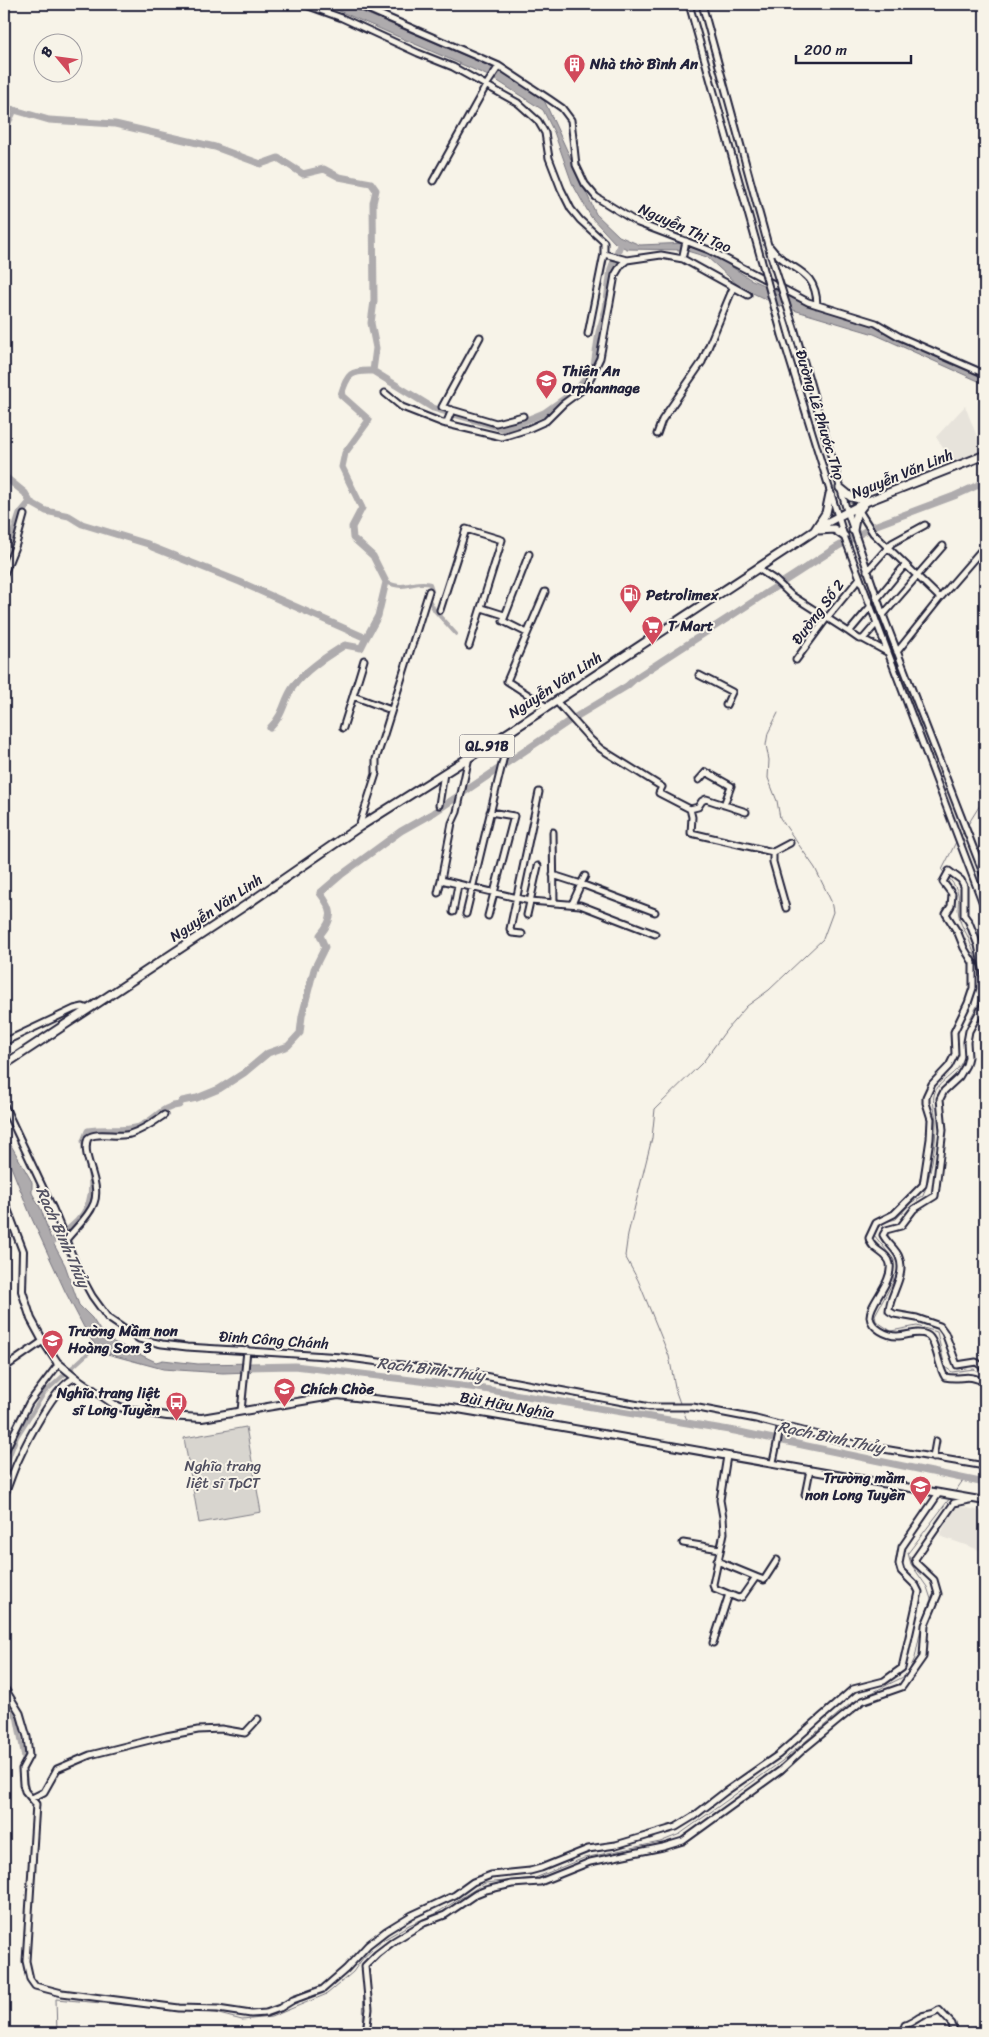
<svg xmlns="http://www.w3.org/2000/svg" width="989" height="2037" font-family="Sriracha,sans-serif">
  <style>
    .built { fill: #e7e3db }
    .green { fill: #d8d5cf; stroke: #7d7c85 }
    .water { fill: #aeabad; stroke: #76747f }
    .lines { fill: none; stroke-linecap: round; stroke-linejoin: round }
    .stream { stroke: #76747f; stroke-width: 1 }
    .canal { stroke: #aeabad; stroke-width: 4 }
    .river { stroke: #aeabad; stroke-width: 7 }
    .minor-casing { stroke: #22223b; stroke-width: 9 }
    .major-casing { stroke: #22223b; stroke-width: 10 }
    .highway-casing { stroke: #22223b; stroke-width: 11 }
    .minor { stroke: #f7f3e8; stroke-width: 5 }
    .major { stroke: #f7f3e8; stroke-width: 6 }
    .highway { stroke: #f7f3e8; stroke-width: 7 }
    .minor-bridge-casing { stroke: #22223b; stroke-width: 9; stroke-linecap: butt }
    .minor-bridge { stroke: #f7f3e8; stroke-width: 5 }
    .labels { text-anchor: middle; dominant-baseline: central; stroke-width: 4; stroke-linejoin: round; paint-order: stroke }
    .shield { fill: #f7f3e8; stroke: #62616f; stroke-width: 1 }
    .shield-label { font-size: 14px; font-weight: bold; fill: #22223b }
    .poi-label { font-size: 15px; font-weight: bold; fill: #22223b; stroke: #f7f3e8; text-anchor: start }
    .street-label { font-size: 15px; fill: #22223b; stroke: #f7f3e8 }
    .park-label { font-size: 15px; fill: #504f60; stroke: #f7f3e8 }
    .water-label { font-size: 16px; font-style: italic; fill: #535263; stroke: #f7f3e8 }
  </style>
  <rect width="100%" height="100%" fill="#f7f3e8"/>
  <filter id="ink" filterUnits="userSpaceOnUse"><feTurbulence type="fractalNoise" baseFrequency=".02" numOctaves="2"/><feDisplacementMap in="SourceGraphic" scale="10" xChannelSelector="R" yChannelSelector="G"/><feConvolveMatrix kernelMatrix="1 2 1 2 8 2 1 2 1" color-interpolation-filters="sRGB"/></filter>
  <g filter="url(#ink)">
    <path class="built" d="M965,406L983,452L952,462L936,437Z
      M954,1505L985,1512V1552L940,1536Z"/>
    <path class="green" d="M246,1427L261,1512L199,1523L184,1438Z"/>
    <path class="water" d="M323,4H344L499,70L544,100L596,214L619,236L640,245L688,243L711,253L750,279L774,290L804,303L878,327L985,378V384L874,334L780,306L740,287L707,257L684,250L627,249L615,243L591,217L572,183L554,132L543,110L493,78Z
      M4,1133L32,1182V1193L41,1209L51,1239L65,1265L79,1305L92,1318L105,1338L156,1362L163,1360L198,1364L259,1363L250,1372L223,1373L163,1369L100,1352L88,1335L65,1291L32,1219L4,1149Z"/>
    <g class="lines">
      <path class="stream" d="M967,826L985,797
        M960,837L965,830
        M945,874L942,870L956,842
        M948,877C966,898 954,899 960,920C961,926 966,932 968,937C975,955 984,979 980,998C976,1013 962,1025 965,1042
        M965,1053C961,1074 942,1077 935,1092C931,1102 936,1113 936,1123C936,1146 931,1174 923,1196L912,1202L896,1219L885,1222L876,1229L874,1235L894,1260L893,1282L875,1315L876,1321L891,1331L917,1326L937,1332L945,1367L952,1372L974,1369L985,1376
        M681,1406L676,1392L669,1356L638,1280L625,1256L628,1234L652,1138L655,1109L703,1062L727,1029L747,1006L769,990L823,939L833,912L831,901L815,868L780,818L777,801L768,778L769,760L766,745L768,733L778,713
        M683,1410L688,1423
        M954,1493L964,1479
        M57,2033L56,1999L215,2013L242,2020L271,2017L327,1994L353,1972L363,1958L383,1940L409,1925L435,1914L485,1883L535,1878L584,1858L660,1842L680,1834L782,1761L850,1704L907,1675L915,1658L922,1623L931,1599L927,1587L911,1564L908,1553L950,1498
        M363,2033L364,1977"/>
      <path class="canal" d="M386,582C407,592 414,579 430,584L432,590L429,600L435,611L456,634
        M4,1471L17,1437L45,1392L97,1345
        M4,1701L16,1718L23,1755L27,1790"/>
      <path class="river" d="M4,107L49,120L115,124L215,147L261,164L278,158L303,174L324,169L339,177L371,183L376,190L373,203L374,301L371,323L376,348L373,371L433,408L505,429L544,413L578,389L594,366L599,332L606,309L611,269L620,245
        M4,131L14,110
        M4,476L25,493L30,502L20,514L4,562
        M30,502L46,511L69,516L82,524L148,544L152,547L240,582L366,638L378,616L386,582L373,556L353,538L352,527L362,508L342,467L345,453L369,420L341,395C347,374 351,370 373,371
        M270,728C285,713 283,701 293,687C306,669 326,657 345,645L361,648L366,638
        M86,1150L84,1141L88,1131C105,1128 124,1132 139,1127C154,1121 163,1106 179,1105L182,1101L197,1098L219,1089L244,1073L268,1053L288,1046L300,1033L302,1016L314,969L325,947L320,935C335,917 333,910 320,893L341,875L401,831L433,813L569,721L627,686L637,677L837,547L874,526L954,496L985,482
        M51,1242C78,1225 96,1209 91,1175
        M246,1367L295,1366L478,1388L735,1431L985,1483"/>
      <defs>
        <path id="minor" d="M303,4L342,18L418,53L453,67L518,103L538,121L545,133L549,158L561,189L571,209L580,220L604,242V254L627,260L661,255L683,259L748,295
          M356,4L499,66L549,99L562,108L571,120L576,165L585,184L596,197L638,223L709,250L808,302L876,323L900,337L985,374
          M689,4L761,259
          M702,4L771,256
          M433,181L487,84L499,66
          M770,247C788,272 816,266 817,305
          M683,255L686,241
          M795,331L847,511L883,615L985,878
          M588,334L604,254
          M782,335L844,536L985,909
          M385,393L402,407L443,423L502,437L528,429L546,421L563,404L586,387L600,358L615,275L621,265L627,260
          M452,410L496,423L523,416
          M446,424L452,410L442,407L480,337
          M657,434L662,420L702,362L733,288
          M858,509L873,533L940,598L897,652
          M757,568L775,580L791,595L849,632L870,607
          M867,571L892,543L925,525
          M4,574L16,544L24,515
          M545,592L507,681L547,707
          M940,598L985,546
          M877,599L905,565
          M482,608L504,615
          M440,610L466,529L502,540L469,646
          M883,615L943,546
          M876,624L863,639L887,652
          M849,632L859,639H863
          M527,633L503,621L529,554
          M364,660L353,696L391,710
          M796,660L826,619L859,579
          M699,675L732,692L726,705
          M556,701L590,739L601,749L662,787L659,793L690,809L692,817L691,833L773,852V862L786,908
          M343,728L353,696
          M469,757L457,812L452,823L441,880L530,901L580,905L655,934
          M699,780L706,772L731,786L724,805
          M439,805L444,773
          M690,809L698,807L702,801L706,799L746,812
          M359,827L376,774V759L382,741L429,591
          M553,832L554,903
          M773,852L790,843
          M553,875L581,884L585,876
          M438,893L441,880
          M572,904L581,884L655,912
          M453,912L458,885
          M466,914L504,756L503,736
          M527,915L538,866
          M488,916L514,816L490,812
          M522,934L512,933L510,929L539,792
          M985,978L978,945L969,922L964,915V886L961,880L949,871L943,882L952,894L951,906L946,914L958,933L964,948L973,963V988L968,1003L954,1032L955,1054L949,1066L932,1084L926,1097V1103L931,1119L930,1139L923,1185L894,1214L876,1223L869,1238C871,1251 888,1252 890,1264C893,1283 869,1303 870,1317C871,1328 887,1336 897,1336C907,1336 918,1330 927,1335C936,1339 938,1367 945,1377C962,1381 967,1372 985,1383
          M985,1002L969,1031L967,1042L968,1057L966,1065L959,1077L944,1091L940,1099L943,1130L935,1196L914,1209L901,1226L886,1230L883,1235C887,1243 896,1249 899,1257C907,1275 889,1295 889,1311L894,1314L917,1318L940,1326L945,1333L957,1365L976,1362L985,1368
          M4,1042L74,1009L83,1007L88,1009
          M4,1105L53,1209L80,1274L92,1296L108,1318L139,1339L162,1344L187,1347L342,1357L484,1376L650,1407H693L756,1419L854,1444L985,1466
          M66,1240C75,1228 89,1217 94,1203C102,1182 80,1156 88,1138C97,1131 118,1138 130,1134C143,1130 154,1122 164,1115
          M4,1368L43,1341
          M241,1411L247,1350
          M4,1453L29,1403L57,1366V1362
          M727,1456L720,1500L723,1517L724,1533L713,1584L714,1588L738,1598L742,1597L756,1577L764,1580L777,1560
          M933,1458L936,1441
          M773,1462L781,1425
          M805,1495L810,1470
          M4,1496C9,1485 12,1474 17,1463C25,1445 56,1383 75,1378L78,1379
          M683,1543L720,1549
          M717,1561L756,1577
          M713,1643L729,1594
          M4,1687L20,1713L27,1737L29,1756L22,1769L23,1784L25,1791L36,1804L26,1961L30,1979L35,1986L62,1993L179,2008L218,2009L251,2014L266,2013L280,2008L293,2000L323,1989L346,1969L368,1945L386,1931L412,1915L455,1895L473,1882L491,1875L530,1871L541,1868L588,1849L616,1845L676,1827L694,1816L725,1792L778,1755L853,1689L884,1681L902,1668L919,1592L916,1586L901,1571L899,1564L902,1547L939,1493
          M32,1798L44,1792L57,1769L90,1755L166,1736L198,1730L221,1729L245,1733L258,1719
          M366,2033L369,2009L365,1966L377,1954L394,1941L424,1923L445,1915L476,1894L486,1890L512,1884L540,1882L590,1862L663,1847L683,1841L781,1770L806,1747L862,1701L902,1687L923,1657L925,1625L938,1594L934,1580L916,1563L915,1559L954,1503L974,1499
          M902,2033L905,2025C911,2023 915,2020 920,2017C926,2013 930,2017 939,2010L952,2024L954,2033"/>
        <path id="major" d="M4,1201L23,1251L22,1291L31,1319L43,1341L57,1362L79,1380L115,1405L128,1410L167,1416L202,1418L338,1395L452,1408L517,1419L985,1501"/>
        <path id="highway" d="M840,488L851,497L868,501
          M815,530L826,513L830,494
          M819,530L834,529L844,536
          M853,530L856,514L864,504
          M4,1065L246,905L359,827L503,736L828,522L868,501L985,455"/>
      </defs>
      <use href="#minor" class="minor-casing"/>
      <use href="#major" class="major-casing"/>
      <use href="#highway" class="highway-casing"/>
      <use href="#minor" class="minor"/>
      <use href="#major" class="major"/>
      <use href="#highway" class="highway"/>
      <defs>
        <path id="minor-bridge" d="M771,256L795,331
          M761,259L782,335"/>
      </defs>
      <use href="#minor-bridge" class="minor-bridge-casing"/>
      <use href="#minor-bridge" class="minor-bridge"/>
    </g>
  </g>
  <defs>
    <symbol id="building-pin" viewBox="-11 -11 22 30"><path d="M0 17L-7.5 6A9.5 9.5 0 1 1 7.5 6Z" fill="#d1495b" stroke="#f7f3e8"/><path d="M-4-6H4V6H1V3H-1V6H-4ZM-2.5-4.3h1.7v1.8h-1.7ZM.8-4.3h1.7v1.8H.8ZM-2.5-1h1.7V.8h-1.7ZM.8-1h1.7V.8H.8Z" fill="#fff"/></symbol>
    <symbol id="school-pin" viewBox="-11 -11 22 30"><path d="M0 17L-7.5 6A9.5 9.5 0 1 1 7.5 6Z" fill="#d1495b" stroke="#f7f3e8"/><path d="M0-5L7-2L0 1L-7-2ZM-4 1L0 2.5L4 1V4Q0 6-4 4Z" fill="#fff"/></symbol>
    <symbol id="fuel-pin" viewBox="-11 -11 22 30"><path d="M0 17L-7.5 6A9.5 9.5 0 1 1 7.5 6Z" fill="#d1495b" stroke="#f7f3e8"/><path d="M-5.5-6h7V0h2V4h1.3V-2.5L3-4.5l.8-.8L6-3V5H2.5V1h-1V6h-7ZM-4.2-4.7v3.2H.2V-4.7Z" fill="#fff"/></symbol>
    <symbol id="supermarket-pin" viewBox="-11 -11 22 30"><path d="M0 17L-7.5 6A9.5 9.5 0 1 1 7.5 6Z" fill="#d1495b" stroke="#f7f3e8"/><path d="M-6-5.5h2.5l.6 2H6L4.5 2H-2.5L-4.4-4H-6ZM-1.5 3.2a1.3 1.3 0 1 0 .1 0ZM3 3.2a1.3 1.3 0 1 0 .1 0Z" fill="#fff"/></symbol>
    <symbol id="bus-pin" viewBox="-11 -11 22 30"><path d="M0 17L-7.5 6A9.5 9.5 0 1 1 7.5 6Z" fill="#d1495b" stroke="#f7f3e8"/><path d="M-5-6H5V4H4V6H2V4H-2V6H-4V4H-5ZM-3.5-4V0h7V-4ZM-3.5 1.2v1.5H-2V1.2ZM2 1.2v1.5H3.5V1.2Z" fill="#fff"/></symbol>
  </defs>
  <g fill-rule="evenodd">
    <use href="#building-pin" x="562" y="52" width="25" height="34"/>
    <use href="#school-pin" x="534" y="368" width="25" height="34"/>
    <use href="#fuel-pin" x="618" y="582" width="25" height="34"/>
    <use href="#supermarket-pin" x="640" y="614" width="25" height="34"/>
    <use href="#school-pin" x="40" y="1328" width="25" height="34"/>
    <use href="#school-pin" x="272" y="1376" width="25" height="34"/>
    <use href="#bus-pin" x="164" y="1390" width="25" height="34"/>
    <use href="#school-pin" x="908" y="1474" width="25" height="34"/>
  </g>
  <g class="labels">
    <rect class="shield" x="459.5" y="734.5" width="55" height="23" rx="4"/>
    <g class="shield-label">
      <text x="487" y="746">QL.91B</text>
    </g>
    <g class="poi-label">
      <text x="590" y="64">Nhà thờ Bình An</text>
      <text x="562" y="371">Thiên An<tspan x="562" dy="17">Orphannage</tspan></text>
      <text x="646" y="595">Petrolimex</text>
      <text x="668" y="626">T Mart</text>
      <text x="68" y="1331">Trường Mầm non<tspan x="68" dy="17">Hoàng Sơn 3</tspan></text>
      <text x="301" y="1389">Chích Chòe</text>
      <text x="160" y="1393" text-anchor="end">Nghĩa trang liệt<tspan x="160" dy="17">sĩ Long Tuyền</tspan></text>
      <text x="905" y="1478" text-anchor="end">Trường mầm<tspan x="905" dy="17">non Long Tuyền</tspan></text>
    </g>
    <g class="street-label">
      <text transform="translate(685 228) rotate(24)">Nguyễn Thị Tạo</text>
      <text transform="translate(820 415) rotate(73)">Đường Lê Phước Thọ</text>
      <text transform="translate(902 474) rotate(-22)">Nguyễn Văn Linh</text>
      <text transform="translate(818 612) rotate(-53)">Đường Số 2</text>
      <text transform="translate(555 685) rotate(-33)">Nguyễn Văn Linh</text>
      <text transform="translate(216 908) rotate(-34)">Nguyễn Văn Linh</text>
      <text transform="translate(274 1340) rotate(4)">Đinh Công Chánh</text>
      <text transform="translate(507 1405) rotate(10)">Bùi Hữu Nghĩa</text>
    </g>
    <g class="park-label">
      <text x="223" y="1466">Nghĩa trang<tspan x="223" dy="17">liệt sĩ TpCT</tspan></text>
    </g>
    <g class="water-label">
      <text transform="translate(63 1237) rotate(66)">Rạch Bình Thủy</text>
      <text transform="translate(431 1369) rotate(7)">Rạch Bình Thủy</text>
      <text transform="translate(831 1437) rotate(12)">Rạch Bình Thủy</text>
    </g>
  </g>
  <rect width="989" height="2037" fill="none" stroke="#f7f3e8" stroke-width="20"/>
  <rect x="10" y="10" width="969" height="2017" fill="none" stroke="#22223b" stroke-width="2" filter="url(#ink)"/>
  <g transform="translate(58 58) rotate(299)"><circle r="24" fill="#f7f3e8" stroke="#a29fa3"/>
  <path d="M0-4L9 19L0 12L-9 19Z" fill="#d1495b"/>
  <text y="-8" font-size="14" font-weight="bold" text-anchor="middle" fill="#22223b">B</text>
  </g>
  <path d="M796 55v8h115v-8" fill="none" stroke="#22223b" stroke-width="2.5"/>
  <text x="804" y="55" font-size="15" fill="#22223b" stroke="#f7f3e8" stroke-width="4" paint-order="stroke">200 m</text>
</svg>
